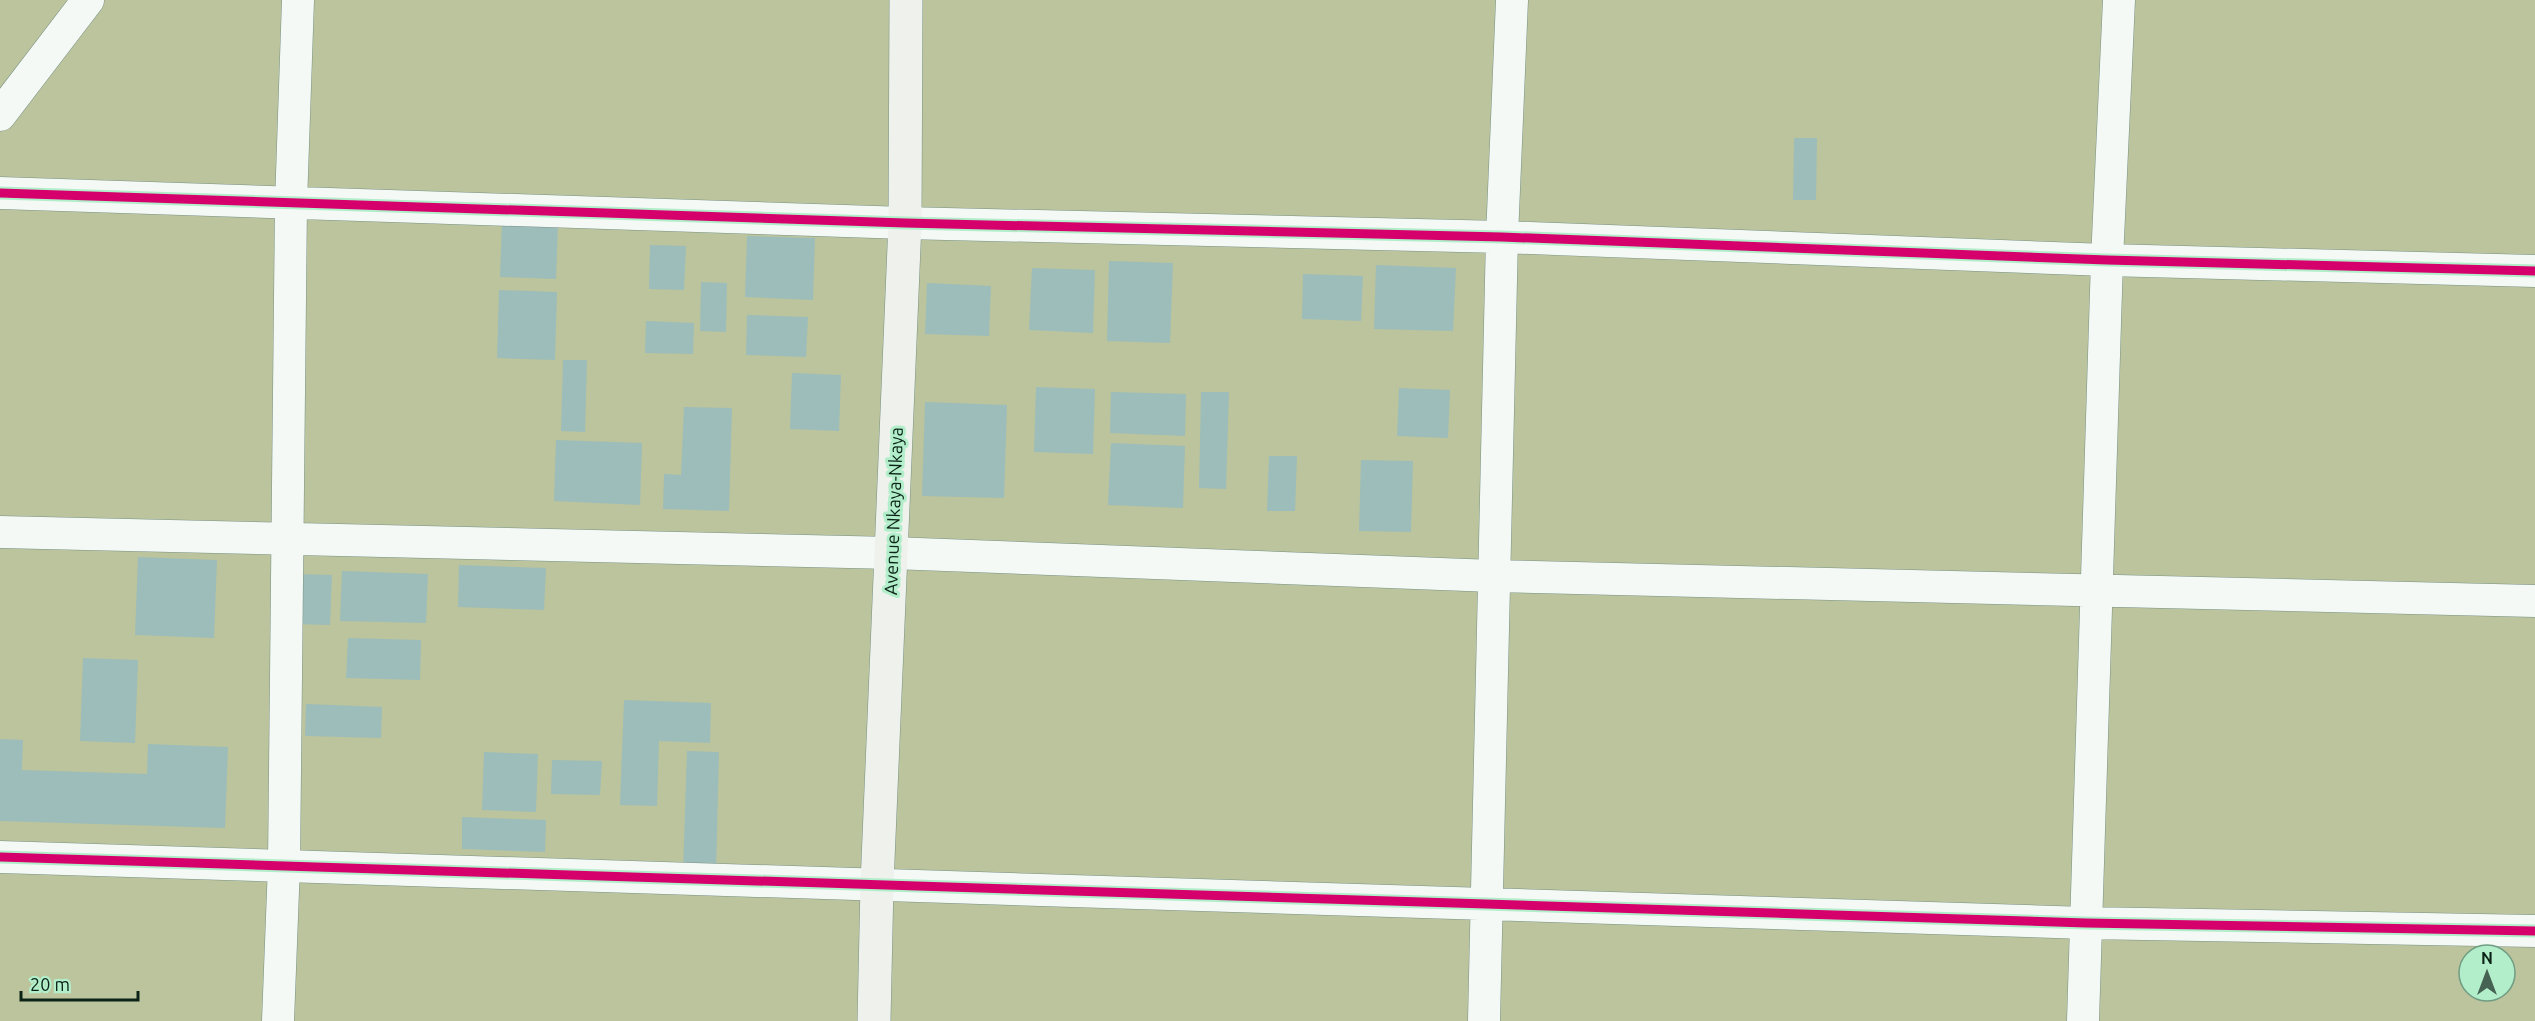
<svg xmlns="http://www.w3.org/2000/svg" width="2535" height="1021" font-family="Ubuntu,sans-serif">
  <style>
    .green { fill: #bbc49c; fill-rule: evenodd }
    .building { fill: #9dbdba }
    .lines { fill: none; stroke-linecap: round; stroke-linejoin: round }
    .street-casing { stroke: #789183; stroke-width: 33 }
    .secondary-casing { stroke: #789183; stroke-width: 34 }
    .street { stroke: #f4f9f6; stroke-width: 32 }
    .secondary { stroke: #eff1ed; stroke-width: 33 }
    .cycleway-casing { stroke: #b3eecb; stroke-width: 13 }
    .cycleway { stroke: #d6006c; stroke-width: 9 }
    .labels { text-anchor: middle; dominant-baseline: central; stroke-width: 6; stroke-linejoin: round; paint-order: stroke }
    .street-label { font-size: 18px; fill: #0c2417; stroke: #b3eecb }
  </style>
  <rect width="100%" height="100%" fill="#b3d4c1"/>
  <path class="green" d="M0,0H2535V1021H0ZM2469,955H2505V991H2469Z"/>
  <path class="building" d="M1794,138H1817L1816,200H1793Z
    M502,223L558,225L556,279L500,277Z
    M747,236L815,238L813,300L745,297Z
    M650,245L686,246L684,290L649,289Z
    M1109,261L1173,263L1170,343L1107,341Z
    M1376,265L1456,268L1453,331L1374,329Z
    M1032,268L1095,270L1093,333L1029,330Z
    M1303,274L1363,276L1361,321L1302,319Z
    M701,282L727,283L726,332L700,331Z
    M927,283L991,286L989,336L925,334Z
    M499,290L557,292L555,360L497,358Z
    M747,315L808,317L806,357L746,355Z
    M646,321L694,323L693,354L645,353Z
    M563,360H587L585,432L561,431Z
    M792,373L841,375L839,431L790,429Z
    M1036,387L1095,389L1093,454L1034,452Z
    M1399,388L1450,390L1448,438L1397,436Z
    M1111,392L1186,394L1185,436L1110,433Z
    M1201,392H1229L1226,489L1199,488Z
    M925,402L1007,405L1004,498L922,496Z
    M684,407L732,408L729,511L663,509L664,474L681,475Z
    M556,440L642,443L640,505L554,501Z
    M1111,443L1185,446L1183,508L1108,505Z
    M1269,456H1297L1295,511H1267Z
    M1361,460L1413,461L1411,532L1359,531Z
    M138,557L217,560L214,638L135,635Z
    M459,565L546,568L544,610L458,607Z
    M342,571L428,574L426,623L340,621Z
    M296,574L332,575L330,625L294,624Z
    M348,638L421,640L420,680L346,678Z
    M83,658L138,660L135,743L80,741Z
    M624,700L711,703L710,743L659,741L657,806L620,805Z
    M306,704L382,707L381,738L305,736Z
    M0,739L23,740L22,770L147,774L148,744L228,747L225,828L0,821Z
    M687,751L719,752L716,872L683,871Z
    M484,752L538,754L536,812L482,810Z
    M552,760L602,761L600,795L551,794Z
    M462,817L546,820L545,852L462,849Z"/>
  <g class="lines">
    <defs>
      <path id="street" d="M0,115L88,0
        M0,193L905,223L1502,237L2107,260L2535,271
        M0,532L892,553L1493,576L2535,601
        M0,857L2086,923L2535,931
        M278,1021L284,865L291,203L298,0
        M1484,1021L1502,237L1512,0
        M2083,1021L2107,260L2119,0"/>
      <path id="secondary" d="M874,1021L877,884L905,223L906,0"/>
    </defs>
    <use href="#street" class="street-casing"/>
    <use href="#secondary" class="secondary-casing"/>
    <use href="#street" class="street"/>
    <use href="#secondary" class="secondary"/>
    <defs>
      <path id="cycleway" d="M0,193L905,223L1502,237L2107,260L2535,271
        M0,857L2086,923L2535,931"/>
    </defs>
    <use href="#cycleway" class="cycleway-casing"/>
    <use href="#cycleway" class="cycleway"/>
  </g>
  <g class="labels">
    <g class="street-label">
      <text transform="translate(893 511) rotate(-88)">Avenue Nkaya-Nkaya</text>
    </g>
  </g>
  <g transform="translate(2487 973)"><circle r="28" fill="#b3eecb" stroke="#709d83" stroke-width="1.5"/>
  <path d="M0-4.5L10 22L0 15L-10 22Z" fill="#466252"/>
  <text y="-9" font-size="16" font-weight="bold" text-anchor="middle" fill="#0c2417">N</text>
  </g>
  <path d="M21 991v9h117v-9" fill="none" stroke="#0c2417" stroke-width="3"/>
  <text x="30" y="991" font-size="18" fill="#0c2417" stroke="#b3eecb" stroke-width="4.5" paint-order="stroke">20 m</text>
</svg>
